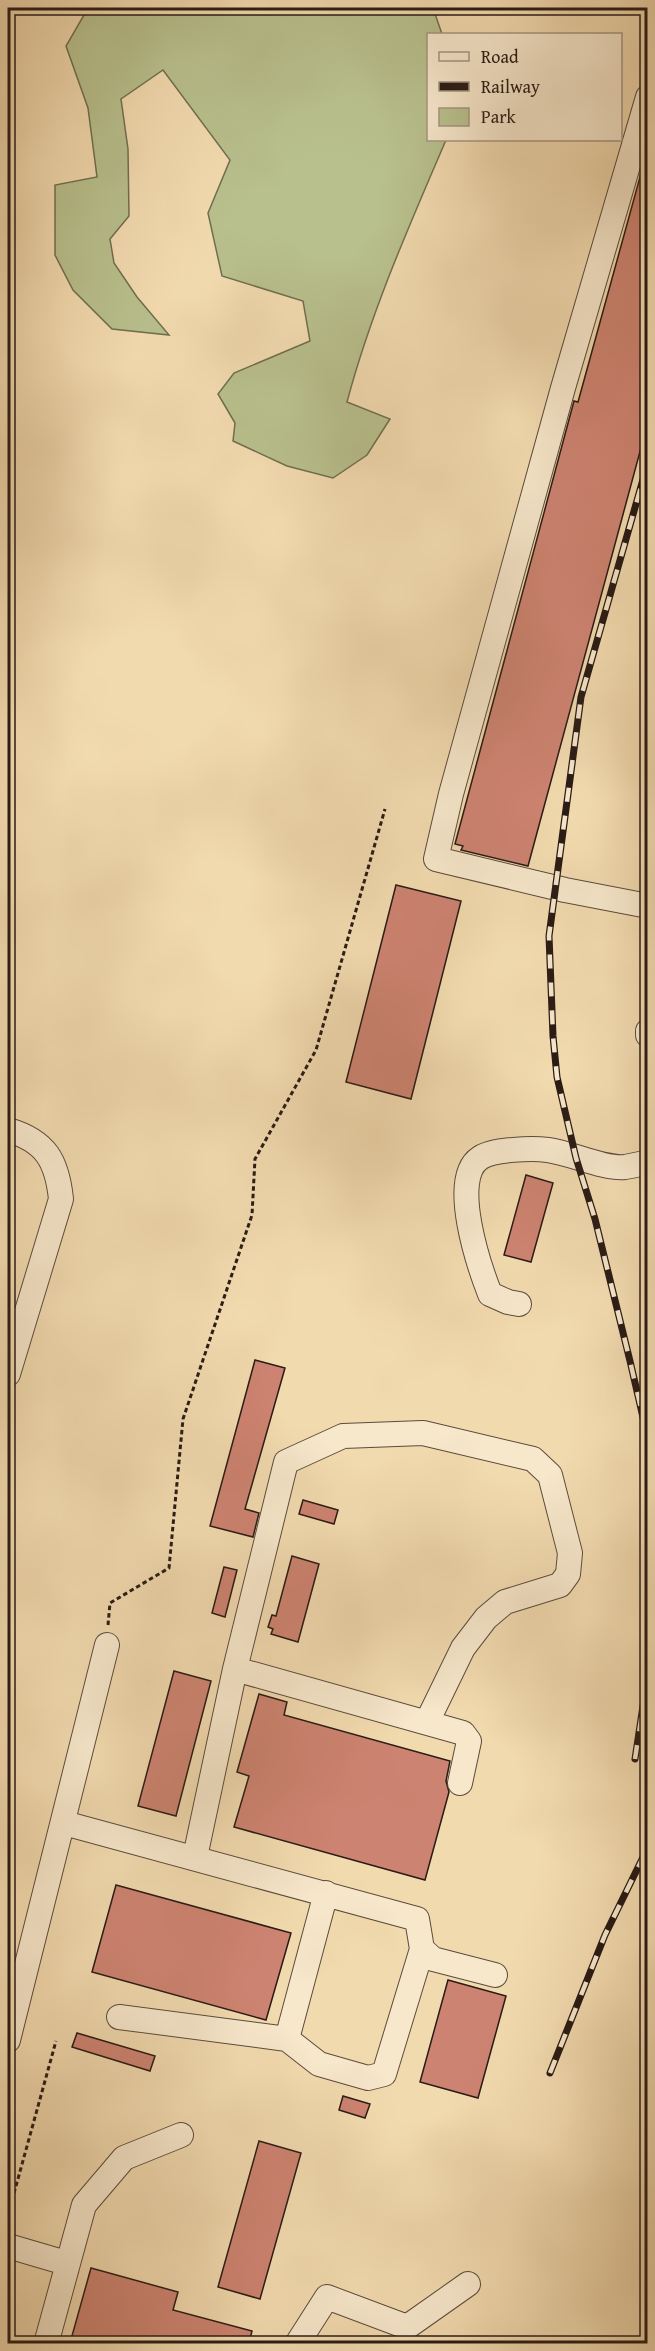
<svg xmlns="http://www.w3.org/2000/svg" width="655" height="2351" font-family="'Gentium Book Plus',serif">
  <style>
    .green { fill: #b8c08d; stroke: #706e51; stroke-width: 1.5 }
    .building { fill: #cd8371; stroke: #291b15; stroke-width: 1.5 }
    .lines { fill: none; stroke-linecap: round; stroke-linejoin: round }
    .minor-casing { stroke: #5b4b3c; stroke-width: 26 }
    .path { stroke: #291b15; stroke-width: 3; stroke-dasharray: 4.5 3; stroke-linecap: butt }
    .minor { stroke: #f7e7cb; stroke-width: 24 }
    .rail-casing { stroke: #291b15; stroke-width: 7 }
    .rail { stroke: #f7e7cb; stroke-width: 4.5; stroke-dasharray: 14; stroke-linecap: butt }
  </style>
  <rect width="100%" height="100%" fill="#f2daaf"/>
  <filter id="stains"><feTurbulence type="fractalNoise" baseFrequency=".00333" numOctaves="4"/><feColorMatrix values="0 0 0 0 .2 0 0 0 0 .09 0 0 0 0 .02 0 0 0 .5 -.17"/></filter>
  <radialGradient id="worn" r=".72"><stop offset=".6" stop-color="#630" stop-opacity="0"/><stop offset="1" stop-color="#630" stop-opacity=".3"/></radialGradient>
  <path class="green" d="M88,8H433L442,34H428V140H446C409,226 371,312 347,402L390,419L367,455L333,478L287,466L233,441L235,423L218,394L234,373L310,341L303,301L222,276L208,213L230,160L163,70L121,99L128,149L129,216L110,239L114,263L137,297L169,335L112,329L73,290L55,255V185L97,177L88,108L66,46Z"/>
  <path class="building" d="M645,159H648V422L528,866L461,850L463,846L455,844L574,401L578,402Z
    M396,885L461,901L411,1099L346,1082Z
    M526,1175L553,1183L531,1262L504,1255Z
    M255,1360L285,1368L245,1509L259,1513L253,1537L210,1526Z
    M303,1500L338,1510L334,1524L299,1514Z
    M292,1556L319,1564L298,1642L271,1634L273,1629L268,1627L272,1615L276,1616Z
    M224,1567L237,1570L225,1617L212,1613Z
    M174,1671L211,1681L176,1816L138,1806Z
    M259,1694L287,1702L284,1715L450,1761L446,1781L449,1792L425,1880L234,1827L249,1776L237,1772Z
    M116,1885L291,1933L266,2020L92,1972Z
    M448,1980L506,1996L478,2098L420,2082Z
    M77,2033L155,2056L150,2071L72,2047Z
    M343,2096L370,2104L365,2118L339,2110Z
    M259,2141L301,2153L260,2299L218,2287Z
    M91,2268L178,2292L173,2310L252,2331L249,2343H70Z"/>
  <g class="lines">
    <defs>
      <path id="minor" d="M648,97L563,388L451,794L436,859L565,890L648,906
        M648,1031V1035
        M8,1130C46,1141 57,1161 61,1199L8,1374
        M519,1304L508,1302L490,1294C479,1266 449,1178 480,1158C493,1149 533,1148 548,1150C571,1153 603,1169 625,1167C632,1166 640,1164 648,1162
        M235,1669L463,1733L469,1741L460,1783
        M64,1823L417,1919L422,1949L433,1959L495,1975
        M195,1857L235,1669L286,1462L343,1436L423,1433L533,1459L550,1475L570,1553L568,1574L560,1585L505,1602L486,1618L463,1648L427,1722
        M326,1893L287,2039L319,2064L368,2078L384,2074L422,1949
        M119,2017L287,2039
        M8,2040L107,1645
        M8,2246L66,2263
        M46,2344L84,2205L124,2158L181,2135
        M297,2344L327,2297L407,2327L468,2284"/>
    </defs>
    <use href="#minor" class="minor-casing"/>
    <path class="path" d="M108,1625L110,1603L169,1568L183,1419L252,1215L255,1159L316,1050L385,809
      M8,2215L56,2041"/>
    <use href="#minor" class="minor"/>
    <defs>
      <path id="rail" d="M648,462L581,697L549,936L553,1036L557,1077L576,1158L595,1219L630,1361L648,1439
        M635,1759L648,1673
        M550,2073L605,1935L648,1847"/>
    </defs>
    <use href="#rail" class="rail-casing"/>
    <use href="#rail" class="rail"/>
  </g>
  <rect width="655" height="2351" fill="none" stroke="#f2daaf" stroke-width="30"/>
  <rect x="9" y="9" width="637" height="2333" fill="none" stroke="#291b15" stroke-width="3"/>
  <rect x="15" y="15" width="625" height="2321" fill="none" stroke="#291b15" stroke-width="1.5"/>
  <rect x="427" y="33" width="195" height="108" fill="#f7e7cb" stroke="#a59582" stroke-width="1.5"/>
  <rect x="439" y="52" width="30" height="9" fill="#f7e7cb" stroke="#a59582" stroke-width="1.5"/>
  <text x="481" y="63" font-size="18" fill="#291b15">Road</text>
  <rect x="439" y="82" width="30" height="9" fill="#291b15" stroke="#a59582" stroke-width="1.5"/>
  <text x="481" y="93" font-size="18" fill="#291b15">Railway</text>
  <rect x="439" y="108" width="30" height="18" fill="#b8c08d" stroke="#a59582" stroke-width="1.5"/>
  <text x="481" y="123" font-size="18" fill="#291b15">Park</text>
  <rect width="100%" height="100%" filter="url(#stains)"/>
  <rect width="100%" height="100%" fill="url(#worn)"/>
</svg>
